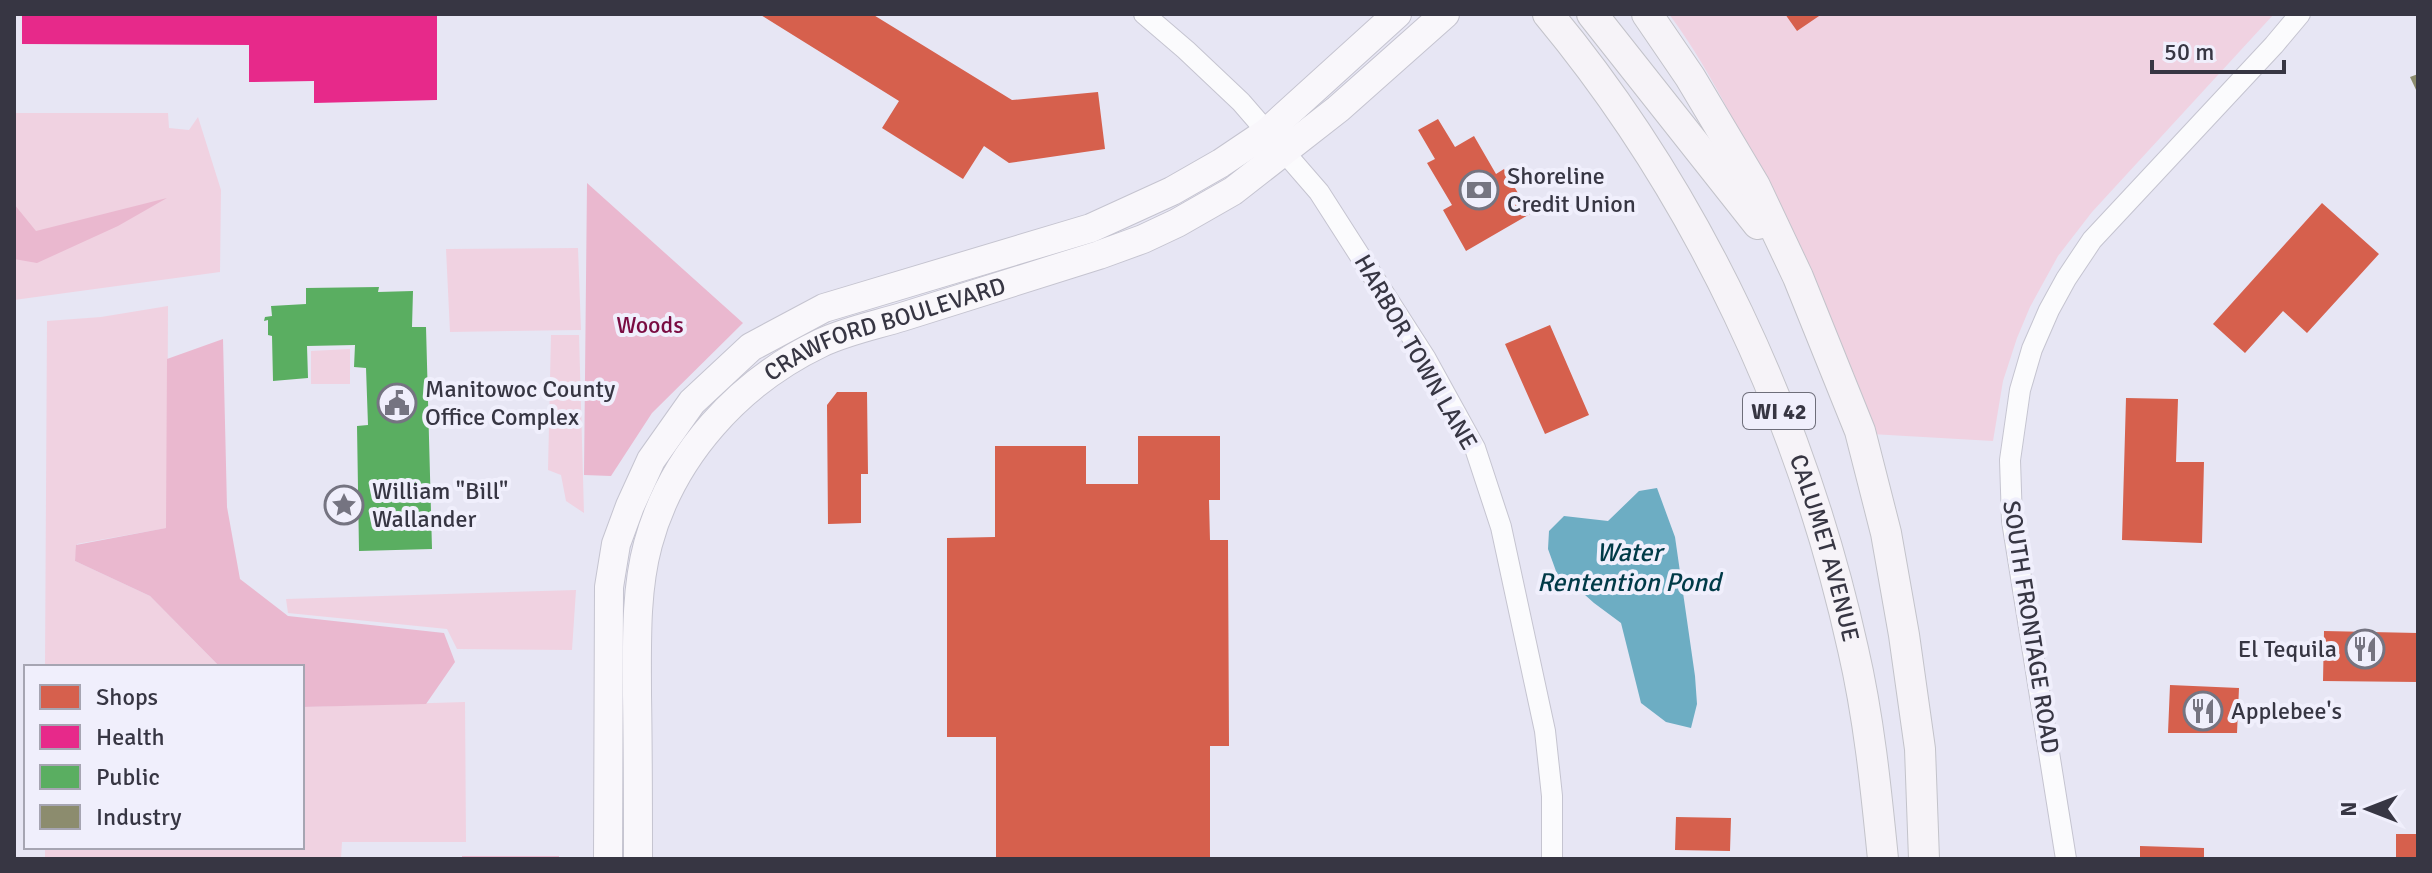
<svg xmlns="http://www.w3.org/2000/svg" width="2432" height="873" font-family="Signika,sans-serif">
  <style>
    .green { fill: #f0d2e1 }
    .forest { fill: #eab8cf }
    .water { fill: #6dadc3 }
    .shops { fill: #d6604d }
    .health { fill: #e7298a }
    .public { fill: #5aae61 }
    .industry { fill: #8c8c6e }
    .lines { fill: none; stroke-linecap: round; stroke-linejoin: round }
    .street-casing { stroke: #c5c4d0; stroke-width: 22 }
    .secondary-casing { stroke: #c5c4d0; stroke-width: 30 }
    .primary-casing { stroke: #c3c3ca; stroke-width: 32 }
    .street { stroke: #fbfbfd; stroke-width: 20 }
    .secondary { stroke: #f9f7fb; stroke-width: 28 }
    .primary { stroke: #f6f3f8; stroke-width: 30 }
    .labels { text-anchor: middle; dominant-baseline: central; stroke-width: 8; stroke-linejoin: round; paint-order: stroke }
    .shield { fill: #f0effc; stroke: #6e6e7a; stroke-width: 2 }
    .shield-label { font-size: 22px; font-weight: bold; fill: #373643 }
    .poi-label { font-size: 24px; fill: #373643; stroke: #f0effc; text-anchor: start }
    .park-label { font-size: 24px; fill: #7a0c42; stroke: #f0effc }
    .street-label { font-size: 24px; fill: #373643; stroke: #f0effc }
    .water-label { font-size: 26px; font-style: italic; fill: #003a47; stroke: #f0effc }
  </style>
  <rect width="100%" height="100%" fill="#e7e6f4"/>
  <path class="green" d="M1669,14H2274L2092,212L2058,256L2030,307L2017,338L2003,381L1993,441L1871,434C1845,373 1819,313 1794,253C1759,171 1722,86 1669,14Z
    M14,113H168L169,128L189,130L198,117L221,190L220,272L14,300Z
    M578,248L581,330L450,332L446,249Z
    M168,306L167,528L77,544L75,561L150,596L220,667H45L47,321L101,317Z
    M551,335H579L584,513L566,501L561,475L548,470Z
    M350,349V384H311V351Z
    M576,590L572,650L457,649L447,629L288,613L286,599Z
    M465,702L466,842H342L341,859H45V847H302V707Z"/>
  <path class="forest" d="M587,183L743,323L652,413L611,476L584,475Z
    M167,198L118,226L37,263L14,259V204L36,231Z
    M223,339L227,507L240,579L288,616L444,633L455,662L426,704L302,707V667H220L150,596L75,561L76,545L166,528L167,359Z
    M462,856H559V859H462Z"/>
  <path class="water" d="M1657,488L1675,537L1695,676L1697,704L1691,728L1666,722L1641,703L1621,623L1594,603L1575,586L1561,585L1548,549L1549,531L1564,516L1608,521L1639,491Z"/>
  <path class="shops" d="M759,14H872L1012,100L1098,92L1105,149L1009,163L984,146L963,179L882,128L899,101Z
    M1785,14H1822L1797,31Z
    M1438,119L1455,147L1474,136L1496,174L1504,169L1530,214L1466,251L1443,210L1452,205L1427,163L1435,159L1418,130Z
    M2322,203L2379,254L2307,333L2283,311L2245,353L2213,324Z
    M1550,325L1589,415L1545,434L1505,344Z
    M837,392H867L868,474H861V523L828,524L827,405Z
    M2126,398L2178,399L2176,462H2204L2202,543L2122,540Z
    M1138,436H1220V500H1209L1210,540H1228L1229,746H1210V859H996V737H947V538L995,537V446H1086V484H1138Z
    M2324,631L2418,633V682L2323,681Z
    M2170,685L2239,688L2237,733H2168Z
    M1676,817L1731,818L1730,851L1675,850Z
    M2396,834H2418V859H2396Z
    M2140,846L2204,848V859H2140Z"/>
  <path class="health" d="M22,14H437V100L314,103V81L249,82V45L22,44Z"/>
  <path class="public" d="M379,287L378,292L413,291L412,327H426L432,549L359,551L357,426L368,425L366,368L354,367L355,345L307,346L308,378L273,381L272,336L268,335V320L264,321L265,317L272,316L271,306L306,304V288Z"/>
  <path class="industry" d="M2418,74V94L2410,77Z"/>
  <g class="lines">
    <defs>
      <path id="street" d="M1144,14L1186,50L1241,102L1319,192L1426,359L1475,448L1501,527L1545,731L1552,796V859
        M2066,859L2012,521L2010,460L2020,390L2032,349L2049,310L2066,279L2092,240L2274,45L2300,14"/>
      <g id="secondary">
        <path d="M608,859L609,587L616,544L630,506L651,460L692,402L751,347L824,308L1091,228L1172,191L1221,163L1267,132L1397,14"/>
        <path id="s1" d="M638,859C638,804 638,750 637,695C637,645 635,592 648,544C672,455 739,382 821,343C846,331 876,325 902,317C968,296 1034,276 1099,255L1143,239L1177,223L1233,191L1338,109L1445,14"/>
      </g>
      <g id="primary">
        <path id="s2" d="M1548,14C1699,196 1802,419 1853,649C1869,718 1876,789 1883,859"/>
        <path d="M1592,14L1758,224"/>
        <path d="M1647,14L1690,77L1755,186L1798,277L1860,431L1886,533L1904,635L1920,749L1924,859"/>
      </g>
    </defs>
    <use href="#street" class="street-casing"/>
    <use href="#secondary" class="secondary-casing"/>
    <use href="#primary" class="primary-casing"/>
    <use href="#street" class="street"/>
    <use href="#secondary" class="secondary"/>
    <use href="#primary" class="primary"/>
  </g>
  <defs>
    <symbol id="bank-ring" viewBox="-11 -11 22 22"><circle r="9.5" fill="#f0effc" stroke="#757481" stroke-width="1.5"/><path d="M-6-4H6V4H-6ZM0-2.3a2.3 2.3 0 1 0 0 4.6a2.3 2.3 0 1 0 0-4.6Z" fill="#757481"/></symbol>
    <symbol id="civic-ring" viewBox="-11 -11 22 22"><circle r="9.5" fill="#f0effc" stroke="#757481" stroke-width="1.5"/><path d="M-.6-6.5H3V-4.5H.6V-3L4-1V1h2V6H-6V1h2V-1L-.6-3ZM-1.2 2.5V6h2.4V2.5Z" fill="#757481"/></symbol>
    <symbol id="sight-ring" viewBox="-11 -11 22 22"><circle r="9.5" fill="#f0effc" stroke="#757481" stroke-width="1.5"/><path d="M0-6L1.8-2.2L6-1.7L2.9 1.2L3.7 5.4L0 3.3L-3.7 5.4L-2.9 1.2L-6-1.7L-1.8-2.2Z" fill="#757481"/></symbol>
    <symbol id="restaurant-ring" viewBox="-11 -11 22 22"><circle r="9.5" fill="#f0effc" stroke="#757481" stroke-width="1.5"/><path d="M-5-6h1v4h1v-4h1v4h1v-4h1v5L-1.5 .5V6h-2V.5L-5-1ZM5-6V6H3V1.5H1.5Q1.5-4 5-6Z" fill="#757481"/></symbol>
  </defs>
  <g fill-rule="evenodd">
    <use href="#bank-ring" x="1457" y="168" width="44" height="44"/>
    <use href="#civic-ring" x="375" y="381" width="44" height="44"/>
    <use href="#sight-ring" x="322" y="483" width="44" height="44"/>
    <use href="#restaurant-ring" x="2343" y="627" width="44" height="44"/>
    <use href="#restaurant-ring" x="2181" y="689" width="44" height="44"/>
  </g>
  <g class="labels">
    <rect class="shield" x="1743" y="393" width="72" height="36" rx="6"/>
    <g class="shield-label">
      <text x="1779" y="411">WI 42</text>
    </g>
    <g class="poi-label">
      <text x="1507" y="176">Shoreline<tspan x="1507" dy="28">Credit Union</tspan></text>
      <text x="425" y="389">Manitowoc County<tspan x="425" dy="28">Office Complex</tspan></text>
      <text x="372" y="491">William "Bill"<tspan x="372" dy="28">Wallander</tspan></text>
      <text x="2337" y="649" text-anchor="end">El Tequila</text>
      <text x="2231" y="711">Applebee's</text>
    </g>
    <g class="park-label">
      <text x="650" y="325">Woods</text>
    </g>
    <g class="street-label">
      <text stroke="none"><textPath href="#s1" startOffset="654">CRAWFORD BOULEVARD</textPath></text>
      <text transform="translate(1416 352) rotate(60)">HARBOR TOWN LANE</text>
      <text stroke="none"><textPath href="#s2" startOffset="606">CALUMET AVENUE</textPath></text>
      <text transform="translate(2031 627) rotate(81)">SOUTH FRONTAGE ROAD</text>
    </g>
    <g class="water-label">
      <text x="1629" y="553">Water<tspan x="1629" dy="30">Rentention Pond</tspan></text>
    </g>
  </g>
  <rect width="2432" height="873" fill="none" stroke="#373643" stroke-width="32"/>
  <rect x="24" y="665" width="280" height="184" fill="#f0effc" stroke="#a6a5b2" stroke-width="2"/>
  <rect x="40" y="685" width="40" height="24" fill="#d6604d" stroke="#a6a5b2" stroke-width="2"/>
  <text x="96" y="705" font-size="24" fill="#373643">Shops</text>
  <rect x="40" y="725" width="40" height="24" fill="#e7298a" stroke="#a6a5b2" stroke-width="2"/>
  <text x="96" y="745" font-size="24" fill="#373643">Health</text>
  <rect x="40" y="765" width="40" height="24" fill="#5aae61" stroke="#a6a5b2" stroke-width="2"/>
  <text x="96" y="785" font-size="24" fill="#373643">Public</text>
  <rect x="40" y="805" width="40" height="24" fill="#8c8c6e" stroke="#a6a5b2" stroke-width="2"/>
  <text x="96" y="825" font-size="24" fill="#373643">Industry</text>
  <g transform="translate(2368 809) rotate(270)" stroke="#f0effc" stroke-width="6" paint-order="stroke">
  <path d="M0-6L14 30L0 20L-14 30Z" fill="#373643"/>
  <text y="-12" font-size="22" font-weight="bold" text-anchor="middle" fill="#373643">N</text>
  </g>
  <path d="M2152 60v12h132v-12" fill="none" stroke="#373643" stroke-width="4"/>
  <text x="2164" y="60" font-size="24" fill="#373643" stroke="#f0effc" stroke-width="6" paint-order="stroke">50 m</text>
</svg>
